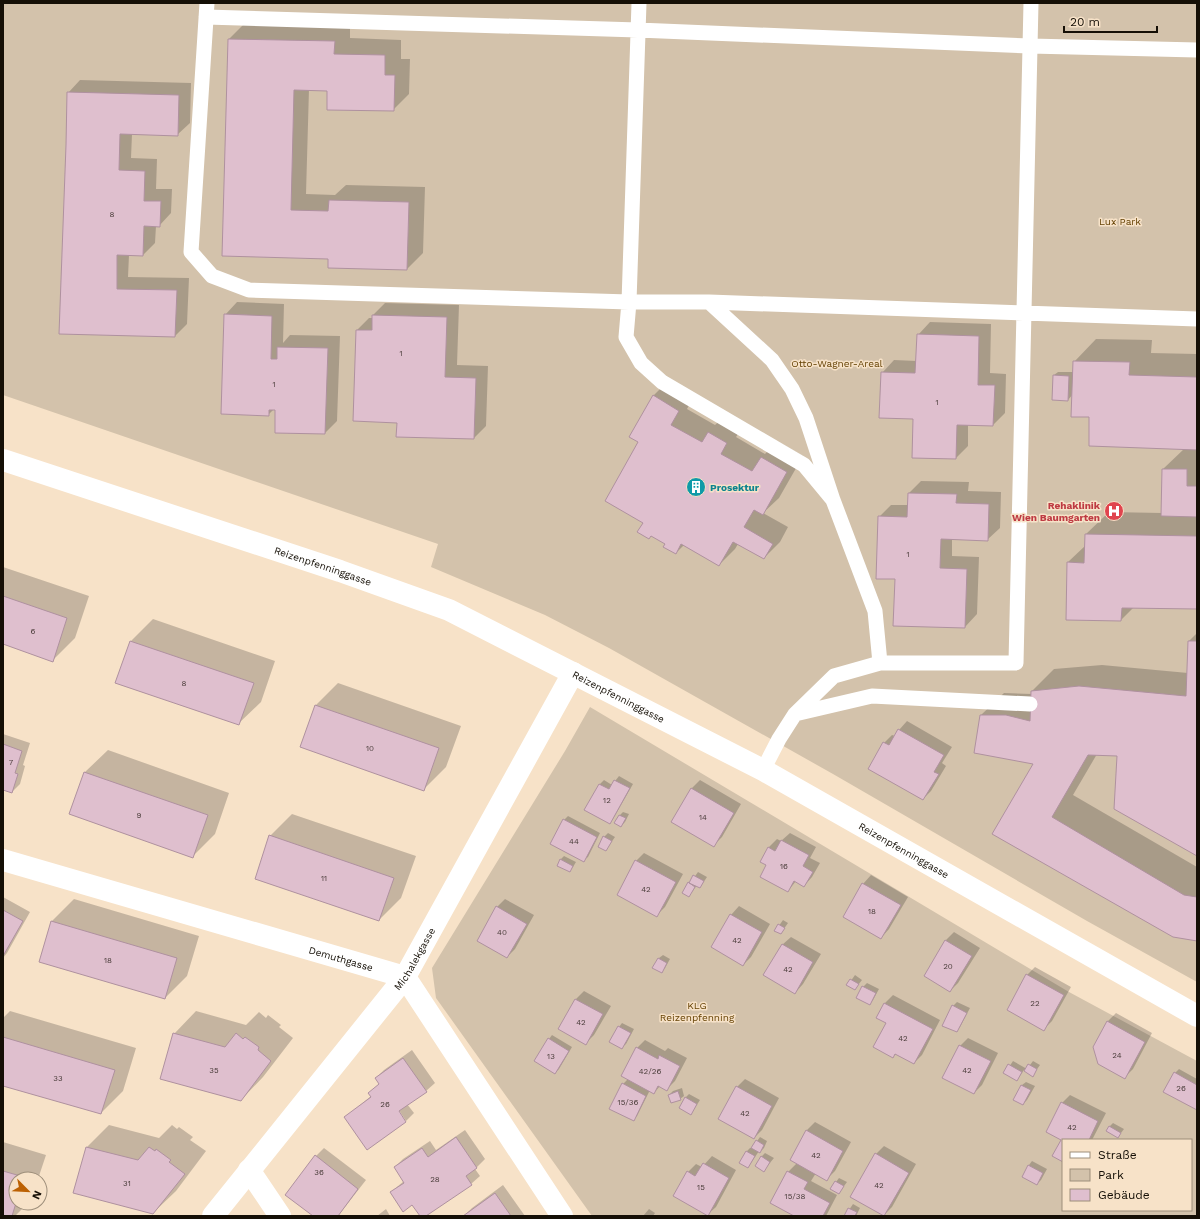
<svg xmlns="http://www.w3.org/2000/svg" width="1200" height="1219" font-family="'Work Sans',sans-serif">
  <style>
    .green { fill: #d3c2ab; fill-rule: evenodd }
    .shadow { fill: #0003 }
    .building { fill: #dfbfce; stroke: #af919f }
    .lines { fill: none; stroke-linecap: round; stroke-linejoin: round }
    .lane { stroke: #fff; stroke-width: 15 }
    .street { stroke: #fff; stroke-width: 22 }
    .labels { text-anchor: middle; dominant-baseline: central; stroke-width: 3; stroke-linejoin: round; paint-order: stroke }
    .number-label { font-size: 8px; fill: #483b38 }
    .park-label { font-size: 10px; fill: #654204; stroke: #f7e2c8 }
    .culture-label { font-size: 10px; font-weight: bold; fill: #0d838f; stroke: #f7e2c8; text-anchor: start }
    .health-label { font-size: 10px; font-weight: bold; fill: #be3a42; stroke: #f7e2c8; text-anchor: end }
    .street-label { font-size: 10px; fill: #150f06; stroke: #f7e2c8 }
  </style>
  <rect width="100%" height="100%" fill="#f7e2c8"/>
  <path class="green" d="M3,3H1197V982L1087,921L833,774L609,648L545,615L431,567L438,544L3,395Z
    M590,707L1069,992L1197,1061V1216H592L436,998L432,968L565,751ZM1063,1140H1191V1210H1063Z"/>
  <path class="shadow" d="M245,23L350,26V38L401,40V59H410L409,94L393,110L328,90L309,89L306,194L335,195L346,185L425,187L423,253L407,269L329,258L223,255L229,39Z
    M80,80L191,83L190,123L177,135L132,134L131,158L157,159L156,189H172L171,213L159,226H156L155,243L143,255H129L128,277L189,278L187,324L175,336L60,333L67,145L68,93Z
    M237,302L284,304L283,343L290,335L340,336L337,421L325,433L276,409H274L268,415L225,315Z
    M385,303L459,305L457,365L488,366L486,426L474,438L397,436L398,422L357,330L369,318H373V315Z
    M930,322L991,324L990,373L1006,374L1005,413L993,425H968V446L956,458L914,418L882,373L894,360L917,361L918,335Z
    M1096,339L1152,340L1151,353L1197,354V608L1134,607L1121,620L1068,562L1086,545V534L1109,512L1162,513L1163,469L1184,449L1090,416L1073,394L1068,400L1054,375L1058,372H1074V362Z
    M669,380L695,394L687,409L715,425L724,416L743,427L736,437L765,454L777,441L803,456L779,498L763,513L788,527L780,542L764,558L738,544L735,549L719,565L684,545L676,553L666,543L652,535L649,538L644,522L640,441L653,396Z
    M921,481L969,482L968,491L1001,492L1000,528L987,540L952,539V556L979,557L977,614L965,627L896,578L879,517L891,505H908L909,493Z
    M3,567L89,596L75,638L53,660L3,643Z
    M153,619L275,661L261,702L238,724L131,641Z
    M1197,633V855L1118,755L1097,754L1073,795L1197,867V940L993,834L1034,764L981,715L1004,693L1032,694V691L1054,669L1102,665L1188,673L1189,641Z
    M338,683L461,726L446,767L424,789L316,705Z
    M907,721L952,747L942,763L946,766L931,791L923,799L884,743L892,735L895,736L899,730Z
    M3,734L30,743L23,765L25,766L20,784L12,792L3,789Z
    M108,750L229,793L215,834L192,857L71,814L85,772Z
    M619,776L633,784L613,819L609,823L586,810L600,784L604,780L612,785Z
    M700,780L741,804L722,837L714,845L673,821L692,788Z
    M623,812L629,814L625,822L621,826L619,816Z
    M292,814L416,856L401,898L379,920L270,836Z
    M568,816L600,833L588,857L584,860L564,820Z
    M608,833L615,837L606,850L604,837Z
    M790,833L816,847L810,858L820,863L812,877L804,886L796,881L788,891L768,864L761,861L769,847L777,839L781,841Z
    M644,853L683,874L665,907L657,915L636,861Z
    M564,856L576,862L573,867L570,871L560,860Z
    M698,872L707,877L703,883L700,887L697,885L689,896L683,893Z
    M871,875L908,897L889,929L881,938L845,916L863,884Z
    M3,897L30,912L7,953L3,958Z
    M74,899L199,936L187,976L165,998L40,961L52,921Z
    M505,899L534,915L515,949L507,957L497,907Z
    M739,906L770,924L751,957L743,965L731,915Z
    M783,920L788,923L781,933L776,930Z
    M954,932L980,948L958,983L950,991L946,940Z
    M791,937L821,954L803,984L795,993L782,945Z
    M663,955L670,959L665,968L662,972L659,958Z
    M1035,967L1071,987L1052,1021L1044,1029L1027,975Z
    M855,975L862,980L855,989L848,985Z
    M867,983L879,989L873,1000L870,1004L857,998L863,987Z
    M584,991L611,1006L594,1035L586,1043L576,999Z
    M893,995L940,1020L922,1055L914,1063L896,1054L893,1057L887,1022L877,1017L885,1003Z
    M957,1002L970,1008L960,1027L956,1031L953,1006Z
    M10,1011L136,1048L123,1091L101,1113L3,1085V1018Z
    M196,1011L246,1025L259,1012L266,1018L268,1015L281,1025L279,1027L293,1038L263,1077L241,1100L174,1034Z
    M1116,1013L1152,1033L1133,1069L1125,1077L1107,1022Z
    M622,1023L634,1029L626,1044L622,1047L619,1027Z
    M552,1035L572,1047L559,1069L555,1073L549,1039Z
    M968,1038L998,1053L982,1085L974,1093L960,1046Z
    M645,1040L665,1051L668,1048L687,1058L675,1081L667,1089L660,1086L654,1093L650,1090L637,1116L633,1120L623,1084L628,1079L637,1048Z
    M412,1050L435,1083L426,1091L407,1104L414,1113L406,1121L397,1107L345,1118L371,1096L370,1093L380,1083L376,1078L384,1070Z
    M1013,1061L1027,1069L1033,1061L1040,1065L1033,1075L1024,1070L1017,1080L1005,1073Z
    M1179,1069L1197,1079V1109L1175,1073Z
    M745,1079L779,1098L762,1130L754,1138L737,1087Z
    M1026,1082L1035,1086L1027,1100L1023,1104L1015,1100L1022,1085Z
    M682,1088L684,1096L680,1099L669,1095L673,1091Z
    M689,1094L700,1100L691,1114L685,1098Z
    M1070,1095L1106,1113L1092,1140H1063V1160L1062,1103Z
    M815,1122L851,1142L835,1171L827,1179L816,1173L811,1181L837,1195L826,1216H796L771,1203L788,1172L797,1163L791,1159L807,1130Z
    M1113,1123L1124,1129L1118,1137L1109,1127Z
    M109,1125L159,1138L172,1125L177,1129L179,1127L193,1137L190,1140L206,1151L176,1191L153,1213L74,1192L87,1147Z
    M465,1130L485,1159L475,1169L480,1176L471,1184L425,1216H421L413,1204L391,1192L404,1181L395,1167L403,1159L430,1141L436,1150Z
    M760,1137L767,1141L764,1148L760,1152L759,1151L751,1163L748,1167L747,1151L750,1148H752Z
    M3,1142L46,1155L38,1179H16V1203H28L15,1216H3Z
    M884,1146L916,1164L892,1207L884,1215L876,1154Z
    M324,1148L366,1180L338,1216H315L316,1156Z
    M765,1153L774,1158L764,1170L761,1157Z
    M712,1156L736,1170L716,1207L707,1215L688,1172L696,1164L702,1167Z
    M1032,1161L1047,1169L1041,1180L1037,1184L1029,1165Z
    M839,1178L847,1182L839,1193L836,1182Z
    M503,1185L525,1216H464L472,1208Z
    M853,1204L860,1208L856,1216H845Z
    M386,1209L390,1216H377Z
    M649,1209L655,1213L653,1216H643Z"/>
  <path class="building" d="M228,39L335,41L334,54L385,55V75H395L394,111L327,110V91L294,90L291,210L328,211L329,200L409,202L407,270L328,268V259L222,256Z
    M67,92L179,95L178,136L120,134L119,170L145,171L144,201H161L160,227L144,226L143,256L117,255V289L177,290L175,337L59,334L66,145Z
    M224,314L272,316L271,359H277V347L328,348L325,434L275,433V410H269V416L221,414Z
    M372,315L447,317L445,377L476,378L474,439L396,437L397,423L353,421L356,330H372Z
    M917,334L979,336L978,385H995L993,426L957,425L956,459L912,458L913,419L879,418L881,372L915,373Z
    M1073,361L1130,362L1129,375L1197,377V450L1089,446V417H1071Z
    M1053,375L1069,376L1068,401L1052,400Z
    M653,395L679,411L671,425L702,442L708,432L727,443L721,454L752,471L761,457L787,472L763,515L754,510L744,527L773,544L764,559L733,542L719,566L681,544L676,554L663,547L665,544L651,536L649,539L637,532L643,523L605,501L638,442L629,437Z
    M1162,469H1187V486H1197V517L1161,516Z
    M908,493L957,494L956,503L989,504L988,541L941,539L940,568L967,569L965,628L893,626L895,579H876L878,516L907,517Z
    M1085,534L1197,536V609L1122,608L1121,621L1066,620L1067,562L1084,563Z
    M3,596L67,618L53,662L3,644Z
    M130,641L254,683L239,725L115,683Z
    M1188,641H1197V856L1114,809L1117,756L1088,755L1052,817L1184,895L1197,897V941L1173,937L992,834L1033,764L974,753L980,715H1006L1030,721L1031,691L1079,686L1186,696Z
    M315,705L439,748L424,791L300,747Z
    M898,729L944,755L934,772L939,774L923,800L868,769L883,742L889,745Z
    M3,744L22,751L15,773L18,774L12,793L3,790Z
    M84,772L208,815L193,858L69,814Z
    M614,780L630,788L610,824L584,810L599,784L609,789Z
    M691,788L734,813L714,847L671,822Z
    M619,815L626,818L621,827L614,823Z
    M563,819L597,837L584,862L550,844Z
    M269,835L394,878L379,921L255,879Z
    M603,836L612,841L606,851L598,847Z
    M781,840L809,855L803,866L813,872L804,887L794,881L788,892L760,877L766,865L760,862L768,847L775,851Z
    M560,859L573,866L570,872L557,866Z
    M635,860L676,882L657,917L617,895Z
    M693,875L704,881L700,888L689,883Z
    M688,882L695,887L689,897L682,893Z
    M862,883L901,905L881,939L843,917Z
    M496,906L527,924L507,958L477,941Z
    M3,910L23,921L3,956Z
    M730,914L762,932L743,966L711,947Z
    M51,921L177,958L165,999L39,962Z
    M778,924L785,928L781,934L774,931Z
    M945,940L972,956L950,992L924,976Z
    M782,944L813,962L795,994L763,975Z
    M658,958L667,963L662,973L652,968Z
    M1026,974L1064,995L1044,1031L1007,1010Z
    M850,979L859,984L855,990L846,985Z
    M862,986L876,993L870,1005L856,998Z
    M575,999L603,1014L586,1045L558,1029Z
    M884,1003L933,1029L914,1064L895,1054L893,1058L873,1047L886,1023L876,1018Z
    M952,1005L967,1013L957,1032L942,1026Z
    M1107,1021L1145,1042L1125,1079L1098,1064L1093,1047Z
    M618,1026L631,1033L622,1049L609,1042Z
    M173,1033L225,1047L236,1033L243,1039L245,1037L259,1047L258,1050L271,1061L241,1101L160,1079Z
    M3,1037L115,1070L101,1114L3,1086Z
    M548,1038L569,1051L555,1074L534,1061Z
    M959,1045L991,1061L974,1094L942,1078Z
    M636,1047L658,1059L659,1055L680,1066L667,1091L658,1086L654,1094L621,1076Z
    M403,1058L427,1092L399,1111L406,1122L367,1150L344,1117L371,1097L368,1093L379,1084L375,1078Z
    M1008,1064L1022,1072L1017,1081L1003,1073Z
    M1028,1064L1037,1069L1033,1077L1024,1071Z
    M1174,1072L1197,1085V1110L1163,1092Z
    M622,1083L646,1096L634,1121L609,1109Z
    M1021,1085L1031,1090L1023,1105L1013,1100Z
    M736,1086L772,1106L754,1139L718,1119Z
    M678,1091L681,1100L671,1103L668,1095Z
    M685,1097L697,1104L691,1115L679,1108Z
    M1061,1102L1098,1121L1089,1140H1063V1162L1052,1156L1061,1140L1046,1132Z
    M1109,1126L1121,1133L1118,1138L1106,1131Z
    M806,1130L843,1151L827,1181L790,1160Z
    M456,1137L477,1168L466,1176L472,1185L426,1216H420L412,1205L403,1212L390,1192L404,1183L394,1167L422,1148L428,1157Z
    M756,1140L764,1145L760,1153L751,1148Z
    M86,1147L138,1160L149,1147L155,1151L156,1149L171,1160L169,1162L185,1174L153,1214L73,1193Z
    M746,1151L755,1156L748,1168L739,1163Z
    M875,1153L909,1173L884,1216L850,1197Z
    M315,1155L358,1189L338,1216H313L285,1195Z
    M761,1156L770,1162L764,1172L755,1166Z
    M703,1163L729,1178L708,1216L673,1196L687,1171L695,1176Z
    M1028,1165L1043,1173L1037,1185L1022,1177Z
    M3,1171L24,1177L23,1179H16V1203L12,1216H3Z
    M787,1171L808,1182L804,1189L830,1203L823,1216H794L770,1203Z
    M835,1181L844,1186L839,1194L830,1189Z
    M495,1193L511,1216H463Z
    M848,1208L857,1212L855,1216H844Z"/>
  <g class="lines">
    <path class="lane" d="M207,3L191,252L212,276L249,290L629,302H709L1197,319
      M639,3L629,302L626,337L641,363L662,382L804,465L833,500
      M206,17L638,30L1030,46L1197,50
      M709,302L772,360L792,389L806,418L833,500L875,611L880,663
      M795,714L872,696L1030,704
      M763,770L779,739L795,714L834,676L880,663H1016L1031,3"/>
    <g class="street">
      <path id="s1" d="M3,460L340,571L449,610L763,770L1197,1016"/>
      <path id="s2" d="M3,860L405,977L562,1216"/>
      <path d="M249,1170L280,1216"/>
      <path id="s3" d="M213,1216L405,977L573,673"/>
    </g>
  </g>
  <defs>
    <symbol id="building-disc" viewBox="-11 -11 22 22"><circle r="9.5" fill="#0f9aa8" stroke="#f7e2c8"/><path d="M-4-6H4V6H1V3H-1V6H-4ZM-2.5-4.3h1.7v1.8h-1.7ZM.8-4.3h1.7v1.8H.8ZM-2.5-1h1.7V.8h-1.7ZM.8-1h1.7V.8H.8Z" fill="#fff"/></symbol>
    <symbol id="hospital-disc" viewBox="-11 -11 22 22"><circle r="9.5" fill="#e0444e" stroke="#f7e2c8"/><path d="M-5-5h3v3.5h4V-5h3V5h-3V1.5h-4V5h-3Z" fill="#fff"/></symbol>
  </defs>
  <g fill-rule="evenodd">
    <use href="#building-disc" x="685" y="476" width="22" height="22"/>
    <use href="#hospital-disc" x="1103" y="500" width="22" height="22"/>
  </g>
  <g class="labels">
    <g class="number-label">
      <text x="112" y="214">8</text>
      <text x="401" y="353">1</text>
      <text x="274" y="384">1</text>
      <text x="937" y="402">1</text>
      <text x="908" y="554">1</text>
      <text x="33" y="631">6</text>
      <text x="184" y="683">8</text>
      <text x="370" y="748">10</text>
      <text x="11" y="762">7</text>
      <text x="607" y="800">12</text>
      <text x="139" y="815">9</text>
      <text x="703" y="817">14</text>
      <text x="574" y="841">44</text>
      <text x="784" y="866">16</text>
      <text x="324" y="878">11</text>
      <text x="646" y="889">42</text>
      <text x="872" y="911">18</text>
      <text x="502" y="932">40</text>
      <text x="737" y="940">42</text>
      <text x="108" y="960">18</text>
      <text x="948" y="966">20</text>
      <text x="788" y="969">42</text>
      <text x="1035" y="1003">22</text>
      <text x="581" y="1022">42</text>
      <text x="903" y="1038">42</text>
      <text x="1117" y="1055">24</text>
      <text x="551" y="1056">13</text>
      <text x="214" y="1070">35</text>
      <text x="967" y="1070">42</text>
      <text x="650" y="1071">42/26</text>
      <text x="58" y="1078">33</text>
      <text x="1181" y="1088">26</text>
      <text x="628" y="1102">15/36</text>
      <text x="385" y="1104">26</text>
      <text x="745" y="1113">42</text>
      <text x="1072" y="1127">42</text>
      <text x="816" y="1155">42</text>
      <text x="319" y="1172">36</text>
      <text x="435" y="1179">28</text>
      <text x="127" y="1183">31</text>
      <text x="879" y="1185">42</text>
      <text x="701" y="1187">15</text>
      <text x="795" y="1196">15/38</text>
    </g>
    <g class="park-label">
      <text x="1120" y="221">Lux Park</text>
      <text x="837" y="363">Otto-Wagner-Areal</text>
      <text x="697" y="1005">KLG<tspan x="697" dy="12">Reizenpfenning</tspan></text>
    </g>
    <g class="culture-label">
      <text x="710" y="487">Prosektur</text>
    </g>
    <g class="health-label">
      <text x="1100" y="505">Rehaklinik<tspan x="1100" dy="12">Wien Baumgarten</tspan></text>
    </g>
    <g class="street-label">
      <text stroke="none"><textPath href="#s1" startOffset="337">Reizenpfenninggasse</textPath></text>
      <text stroke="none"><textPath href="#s1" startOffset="661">Reizenpfenninggasse</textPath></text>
      <text stroke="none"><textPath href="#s1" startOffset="985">Reizenpfenninggasse</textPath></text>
      <text stroke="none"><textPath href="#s2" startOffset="352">Demuthgasse</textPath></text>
      <text stroke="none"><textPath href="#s3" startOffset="327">Michalekgasse</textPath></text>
    </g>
  </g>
  <rect width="1200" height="1219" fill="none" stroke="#150f06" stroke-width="8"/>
  <rect x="1062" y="1139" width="130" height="72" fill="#f7e2c8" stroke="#9d8e7a"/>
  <rect x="1070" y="1152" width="20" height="6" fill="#ffffff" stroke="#9d8e7a"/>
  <text x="1098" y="1159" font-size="12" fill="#150f06">Straße</text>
  <rect x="1070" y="1169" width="20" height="12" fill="#d3c2ab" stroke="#9d8e7a"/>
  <text x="1098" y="1179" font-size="12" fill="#150f06">Park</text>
  <rect x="1070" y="1189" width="20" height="12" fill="#dfbfce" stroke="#9d8e7a"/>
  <text x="1098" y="1199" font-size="12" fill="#150f06">Gebäude</text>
  <g transform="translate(28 1191) rotate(114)"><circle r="19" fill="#f7e2c8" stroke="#9d8e7a"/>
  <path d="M0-3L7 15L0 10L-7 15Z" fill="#bc6104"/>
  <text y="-6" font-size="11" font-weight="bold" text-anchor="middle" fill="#150f06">N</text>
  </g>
  <path d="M1064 26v6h93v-6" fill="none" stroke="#150f06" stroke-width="2"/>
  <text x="1070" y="26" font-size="12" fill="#150f06" stroke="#f7e2c8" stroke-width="3" paint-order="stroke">20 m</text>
</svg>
